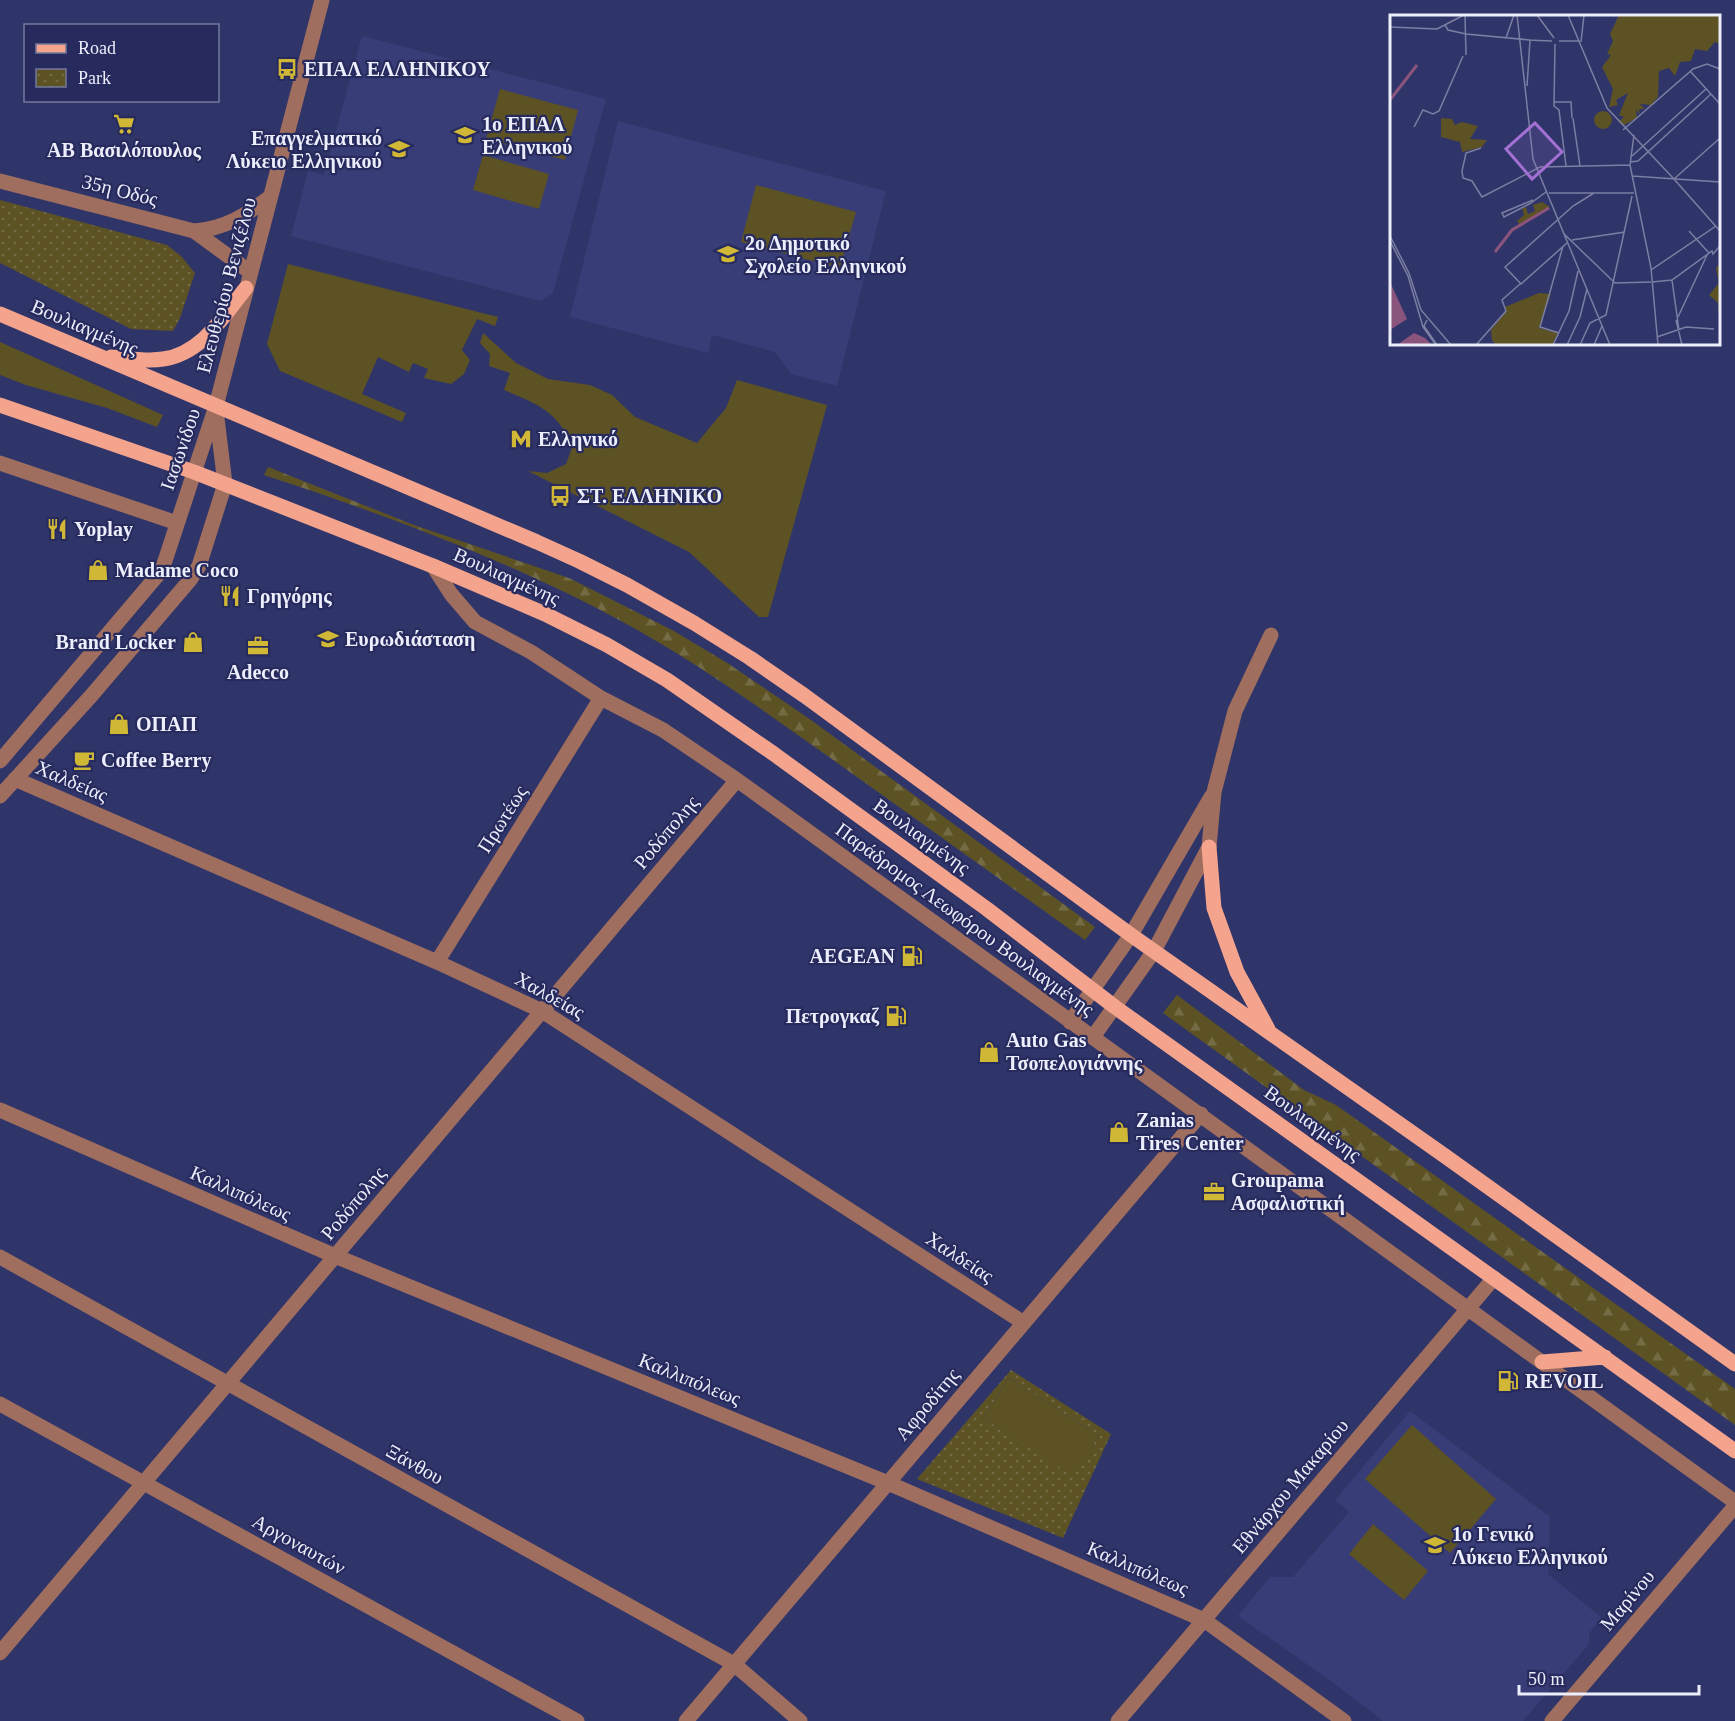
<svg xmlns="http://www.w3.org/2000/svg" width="1735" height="1721" font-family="'Times New Roman',serif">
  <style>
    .built { fill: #393d77 }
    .green { fill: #5c5224 }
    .forest { fill: url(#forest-firs) }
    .park { fill: url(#park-dots); fill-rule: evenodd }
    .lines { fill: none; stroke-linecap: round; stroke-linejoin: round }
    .minor { stroke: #9f6e5f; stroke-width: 15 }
    .major { stroke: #f4a38c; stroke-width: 15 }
    .labels { text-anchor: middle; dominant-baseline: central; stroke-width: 4.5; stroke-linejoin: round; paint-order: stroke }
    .poi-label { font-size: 20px; font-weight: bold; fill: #eceefb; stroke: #272a5d; text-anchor: start }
    .street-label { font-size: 20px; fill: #eceefb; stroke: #272a5d }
    .inset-river { fill: none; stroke: #8a547c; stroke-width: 3 }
    .inset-road { fill: none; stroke: #7b7fa3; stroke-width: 1.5 }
    .view { fill: #a370d4; fill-opacity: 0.15; stroke: #a370d4; stroke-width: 3 }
    .inset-edge { fill: none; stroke: #eceefb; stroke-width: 3 }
  </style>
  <defs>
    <pattern id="forest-firs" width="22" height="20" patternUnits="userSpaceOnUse" patternTransform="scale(1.5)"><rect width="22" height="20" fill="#5c5224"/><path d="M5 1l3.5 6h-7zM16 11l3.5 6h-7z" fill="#746b45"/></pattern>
    <pattern id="park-dots" width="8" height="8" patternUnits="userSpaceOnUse" patternTransform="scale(1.5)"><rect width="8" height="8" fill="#5c5224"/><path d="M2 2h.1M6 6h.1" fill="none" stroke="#746b45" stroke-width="1.8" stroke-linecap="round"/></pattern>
  </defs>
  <rect width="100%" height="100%" fill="#303569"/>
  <path class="built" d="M362,36L606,99L553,293L541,301L291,236L308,171L324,175Z
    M618,121L886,191L837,386L791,374L775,352L712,335L708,353L570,317Z
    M1410,1411L1550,1517L1548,1574L1602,1618L1589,1633V1644L1523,1721H1383L1331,1681L1238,1616L1270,1577H1293L1349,1512L1335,1500Z"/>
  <path class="green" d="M500,89L578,110L565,160L486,139Z
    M483,155L549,174L539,209L473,190Z
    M756,185L856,212L840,268L741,242Z
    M288,264L498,317L495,326L477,319L462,350L470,360L464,374L451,384L424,378L428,369L413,363L409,372L378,357L362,394L406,413L402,422L280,371L267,344Z
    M483,333L516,363L548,379L590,385L612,395L635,417L697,443L726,408L737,380L827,405L768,617H759L689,552L528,471L547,473L566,464L573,445C554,409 539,405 504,390L510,373L489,366L490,354L480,343Z
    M0,342L163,415L157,427L107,408L26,385L0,375Z
    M1009,1378L1099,1436L1073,1477L983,1418Z
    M1412,1425L1496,1499L1450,1553L1365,1479Z
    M1373,1524L1428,1571L1404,1600L1349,1554Z"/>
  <path class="forest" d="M268,467L414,525L569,578L674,631L729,664L811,720L1095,927L1085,940C1002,881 919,821 836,762C767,713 697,662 621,621C508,560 386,515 264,475Z
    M1177,995L1304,1090L1336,1105L1735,1389V1425L1163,1013Z"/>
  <path class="park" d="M0,200L167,245L181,256L195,273L180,318L173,331L131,329L0,263Z
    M1011,1370L1111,1434L1063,1538L917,1479ZM1009,1378L1099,1436L1073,1476L983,1418Z"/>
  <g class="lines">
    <path class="minor" d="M0,181L194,231C225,229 246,215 270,197
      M194,231L250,272
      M0,463L177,523
      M433,566L451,594L475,622L531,652L601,698L663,730L737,780L1735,1502
      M0,761L162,570L216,406L322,0
      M15,779L437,962L542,1011L1024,1323
      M0,796L91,696L190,580L199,566L225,484L216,410
      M437,962L601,698
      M1070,1022L1131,935L1211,797
      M1093,1037L1154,951L1209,847L1214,792L1235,711L1271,635
      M0,1110L335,1256L888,1483L1204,1620L1344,1721
      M0,1257L734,1664L800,1721
      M0,1404L577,1721
      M0,1653L737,780
      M686,1721L1201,1114
      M1118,1721L1494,1278
      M1552,1721L1735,1506"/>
    <path class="major" d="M0,314L537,542L579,561L627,585L694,623L750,658L805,696L1131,935L1445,1156L1735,1364
      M111,357C128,358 146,362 163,359C202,354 224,315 246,288
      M0,405L194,472L433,566L545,614L607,645L667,680L774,754L987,909L1115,1007L1735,1451
      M1209,847L1214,908L1237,972L1268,1029
      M1542,1362L1605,1357"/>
  </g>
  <defs>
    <symbol id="bus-bare" viewBox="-9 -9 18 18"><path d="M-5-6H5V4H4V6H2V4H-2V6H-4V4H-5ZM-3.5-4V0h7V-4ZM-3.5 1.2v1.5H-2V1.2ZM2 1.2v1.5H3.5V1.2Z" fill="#d1b736" stroke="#272a5d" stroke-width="2.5" paint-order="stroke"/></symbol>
    <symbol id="supermarket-bare" viewBox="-9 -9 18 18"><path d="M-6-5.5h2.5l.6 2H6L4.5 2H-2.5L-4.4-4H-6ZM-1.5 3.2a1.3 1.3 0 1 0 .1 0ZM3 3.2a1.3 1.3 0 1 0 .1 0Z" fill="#d1b736" stroke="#272a5d" stroke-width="2.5" paint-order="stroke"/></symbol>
    <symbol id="school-bare" viewBox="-9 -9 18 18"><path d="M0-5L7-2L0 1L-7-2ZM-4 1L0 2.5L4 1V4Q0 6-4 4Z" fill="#d1b736" stroke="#272a5d" stroke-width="2.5" paint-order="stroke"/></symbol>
    <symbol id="metro-bare" viewBox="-9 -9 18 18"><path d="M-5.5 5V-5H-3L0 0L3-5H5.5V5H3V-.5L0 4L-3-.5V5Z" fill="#d1b736" stroke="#272a5d" stroke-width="2.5" paint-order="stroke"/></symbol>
    <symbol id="restaurant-bare" viewBox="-9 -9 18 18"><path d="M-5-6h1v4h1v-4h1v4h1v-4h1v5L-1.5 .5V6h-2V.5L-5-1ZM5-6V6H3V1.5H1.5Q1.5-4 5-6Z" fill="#d1b736" stroke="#272a5d" stroke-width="2.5" paint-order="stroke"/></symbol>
    <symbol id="shop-bare" viewBox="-9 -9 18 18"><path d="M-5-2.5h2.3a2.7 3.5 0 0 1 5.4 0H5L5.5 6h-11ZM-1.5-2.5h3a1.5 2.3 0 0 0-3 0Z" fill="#d1b736" stroke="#272a5d" stroke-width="2.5" paint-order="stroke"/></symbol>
    <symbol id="office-bare" viewBox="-9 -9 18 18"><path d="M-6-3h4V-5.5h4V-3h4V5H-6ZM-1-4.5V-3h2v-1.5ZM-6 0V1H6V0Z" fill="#d1b736" stroke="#272a5d" stroke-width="2.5" paint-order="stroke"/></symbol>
    <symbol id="cafe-bare" viewBox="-9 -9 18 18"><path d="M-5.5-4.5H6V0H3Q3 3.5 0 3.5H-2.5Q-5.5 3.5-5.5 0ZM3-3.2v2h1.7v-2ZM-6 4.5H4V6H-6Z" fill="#d1b736" stroke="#272a5d" stroke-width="2.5" paint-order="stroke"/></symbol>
    <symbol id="fuel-bare" viewBox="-9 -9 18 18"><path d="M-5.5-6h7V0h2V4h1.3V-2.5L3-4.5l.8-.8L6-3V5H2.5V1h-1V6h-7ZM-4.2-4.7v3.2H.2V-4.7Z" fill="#d1b736" stroke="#272a5d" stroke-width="2.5" paint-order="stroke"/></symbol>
  </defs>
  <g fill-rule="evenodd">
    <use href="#bus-bare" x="272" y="54" width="30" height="30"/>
    <use href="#supermarket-bare" x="109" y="109" width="30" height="30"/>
    <use href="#school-bare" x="450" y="120" width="30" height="30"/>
    <use href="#school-bare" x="384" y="134" width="30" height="30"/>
    <use href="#school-bare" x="713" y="239" width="30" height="30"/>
    <use href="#metro-bare" x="506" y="424" width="30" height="30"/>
    <use href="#bus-bare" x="545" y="481" width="30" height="30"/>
    <use href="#restaurant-bare" x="42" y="514" width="30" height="30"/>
    <use href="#shop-bare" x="83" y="555" width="30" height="30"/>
    <use href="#restaurant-bare" x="215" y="581" width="30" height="30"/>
    <use href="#school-bare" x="313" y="624" width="30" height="30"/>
    <use href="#shop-bare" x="178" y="627" width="30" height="30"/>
    <use href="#office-bare" x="243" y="631" width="30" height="30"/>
    <use href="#shop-bare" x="104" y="709" width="30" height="30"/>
    <use href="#cafe-bare" x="69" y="745" width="30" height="30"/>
    <use href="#fuel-bare" x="897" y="941" width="30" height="30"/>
    <use href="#fuel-bare" x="881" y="1001" width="30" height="30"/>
    <use href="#shop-bare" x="974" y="1037" width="30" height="30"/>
    <use href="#shop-bare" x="1104" y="1117" width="30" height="30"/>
    <use href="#office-bare" x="1199" y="1177" width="30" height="30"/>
    <use href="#fuel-bare" x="1493" y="1366" width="30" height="30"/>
    <use href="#school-bare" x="1420" y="1530" width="30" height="30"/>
  </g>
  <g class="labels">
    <g class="poi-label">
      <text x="304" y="69">ΕΠΑΛ ΕΛΛΗΝΙΚΟΥ</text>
      <text x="482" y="124">1ο ΕΠΑΛ<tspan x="482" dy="23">Ελληνικού</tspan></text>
      <text x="382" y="138" text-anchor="end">Επαγγελματικό<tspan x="382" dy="23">Λύκειο Ελληνικού</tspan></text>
      <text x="124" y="150" text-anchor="middle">ΑΒ Βασιλόπουλος</text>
      <text x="745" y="243">2ο Δημοτικό<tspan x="745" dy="23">Σχολείο Ελληνικού</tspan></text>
      <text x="538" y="439">Ελληνικό</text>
      <text x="577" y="496">ΣΤ. ΕΛΛΗΝΙΚΟ</text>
      <text x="74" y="529">Yoplay</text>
      <text x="115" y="570">Madame Coco</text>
      <text x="247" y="596">Γρηγόρης</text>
      <text x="345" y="639">Ευρωδιάσταση</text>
      <text x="176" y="642" text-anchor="end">Brand Locker</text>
      <text x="258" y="672" text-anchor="middle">Adecco</text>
      <text x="136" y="724">ΟΠΑΠ</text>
      <text x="101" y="760">Coffee Berry</text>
      <text x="895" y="956" text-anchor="end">AEGEAN</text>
      <text x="879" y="1016" text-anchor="end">Πετρογκαζ</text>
      <text x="1006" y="1040">Auto Gas<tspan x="1006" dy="23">Τσοπελογιάννης</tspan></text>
      <text x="1136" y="1120">Zanias<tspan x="1136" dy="23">Tires Center</tspan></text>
      <text x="1231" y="1180">Groupama<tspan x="1231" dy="23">Ασφαλιστική</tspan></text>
      <text x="1525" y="1381">REVOIL</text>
      <text x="1452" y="1534">1ο Γενικό<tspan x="1452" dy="23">Λύκειο Ελληνικού</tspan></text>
    </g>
    <g class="street-label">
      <text transform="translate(120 190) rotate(14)">35η Οδός</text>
      <text transform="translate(226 285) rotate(-75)">Ελευθερίου Βενιζέλου</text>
      <text transform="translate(85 327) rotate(23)">Βουλιαγμένης</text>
      <text transform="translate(180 449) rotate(-71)">Ιασωνίδου</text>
      <text transform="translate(507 576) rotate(24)">Βουλιαγμένης</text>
      <text transform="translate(72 781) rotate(23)">Χαλδείας</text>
      <text transform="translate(502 819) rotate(-58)">Πρωτέως</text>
      <text transform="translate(666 832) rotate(-50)">Ροδόπολης</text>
      <text transform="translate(922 836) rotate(36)">Βουλιαγμένης</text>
      <text transform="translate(965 919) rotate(36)">Παράδρομος Λεωφόρου Βουλιαγμένης</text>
      <text transform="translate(550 995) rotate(29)">Χαλδείας</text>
      <text transform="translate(1313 1123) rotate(36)">Βουλιαγμένης</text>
      <text transform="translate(241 1193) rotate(24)">Καλλιπόλεως</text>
      <text transform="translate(353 1203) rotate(-50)">Ροδόπολης</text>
      <text transform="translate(960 1257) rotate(33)">Χαλδείας</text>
      <text transform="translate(690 1379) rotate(22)">Καλλιπόλεως</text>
      <text transform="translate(927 1404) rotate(-50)">Αφροδίτης</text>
      <text transform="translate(415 1464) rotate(29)">Ξάνθου</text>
      <text transform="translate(1290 1486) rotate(-50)">Εθνάρχου Μακαρίου</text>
      <text transform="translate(299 1544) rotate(29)">Αργοναυτών</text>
      <text transform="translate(1138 1568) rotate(23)">Καλλιπόλεως</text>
      <text transform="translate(1627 1600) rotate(-50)">Μαρίνου</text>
    </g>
  </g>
  <g transform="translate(1390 15)">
    <rect width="330" height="330" fill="#303569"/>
    <path d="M229,0H330V29L325,27L317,36L305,34L301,46L290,47L285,61L279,53L269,56L268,82L261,90L250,89L255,94H249L250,99L246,95L247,103L234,110L228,107L234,102L229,100L238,78L226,85L228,90L219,92L223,74L212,52L221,40L217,39L223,26L220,19ZM204 105a9 9 0 1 1 18 0a9 9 0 1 1-18 0ZM152,187L160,192L130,210L127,206L134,200L132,194L136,192L138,199L145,196L143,190ZM330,248V313L328,288L319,280L329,268L326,253ZM149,278L161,279L149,313L168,318L162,330H107L102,326L101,315L116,296L115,292Z" fill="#5c5224"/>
    <path d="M51,103L62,104L65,110L72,107L88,111L80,124L97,125L92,132L72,137L70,127L51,122Z" fill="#5c5224"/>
    <path d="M0,267L17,304L0,315ZM24,318L35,323L42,330H7Z" fill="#8a547c"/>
    <path class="inset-river" d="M0,85L27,50M105,237L122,215L159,193"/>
    <path class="inset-road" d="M75,0L76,40M127,0L143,144L220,330M147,0L164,23M178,0L217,93L284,164M55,10L58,15L76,19L140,25M0,12L47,14L74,0M116,23L124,0M137,25L162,26M169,26H190M191,27L194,0M165,29L164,91L169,95L176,151M300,56L330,89M137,71L140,25M164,87H181L182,103M183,103L190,151M24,112L33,95L43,99L49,96L73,41M233,115L303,54L317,49L330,54M244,120L240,150L261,253L268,330M330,123L284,164L330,216M91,133L76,138L72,156L73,163L82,166L92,182L150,152L240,150M242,141L316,74M240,147L248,146L321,79M242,161L330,167M159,178H244M141,188L114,202L112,198L143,185M141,188L156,177M299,216L319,238M173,218L225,268M0,221L19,258L31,295L61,330M182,225L235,217M0,226L18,261L33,312L46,330M177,228L131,269L115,252L183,191L204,178M261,255L326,211M282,265L289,315M262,267L282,265L322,236L323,239L330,231M224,268L261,267M288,302L317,240M37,305L34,311L47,330M286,305L292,330M169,318L150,312L173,231M267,322L296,312L324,314M86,330L116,296L112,285L130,269M163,330L179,296L188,256M177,330L190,302L197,274M190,330L200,308L216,300L242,181M204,330L212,311"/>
    <path class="view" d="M145,108L172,137L142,164L116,134Z"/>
    <rect width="330" height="330" class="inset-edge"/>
  </g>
  <rect x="24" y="24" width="195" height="78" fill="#272a5d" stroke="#76789c" stroke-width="1.5"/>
  <rect x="36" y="44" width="30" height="9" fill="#f4a38c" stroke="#76789c" stroke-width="1.5"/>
  <text x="78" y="54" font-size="18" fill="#eceefb">Road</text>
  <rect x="36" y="69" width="30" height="18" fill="url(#park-dots)" stroke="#76789c" stroke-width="1.5"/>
  <text x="78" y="84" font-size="18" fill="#eceefb">Park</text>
  <path d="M1519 1685v9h180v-9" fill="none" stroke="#eceefb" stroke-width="3"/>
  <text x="1528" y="1685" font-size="18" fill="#eceefb" stroke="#272a5d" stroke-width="4.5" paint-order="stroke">50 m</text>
</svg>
